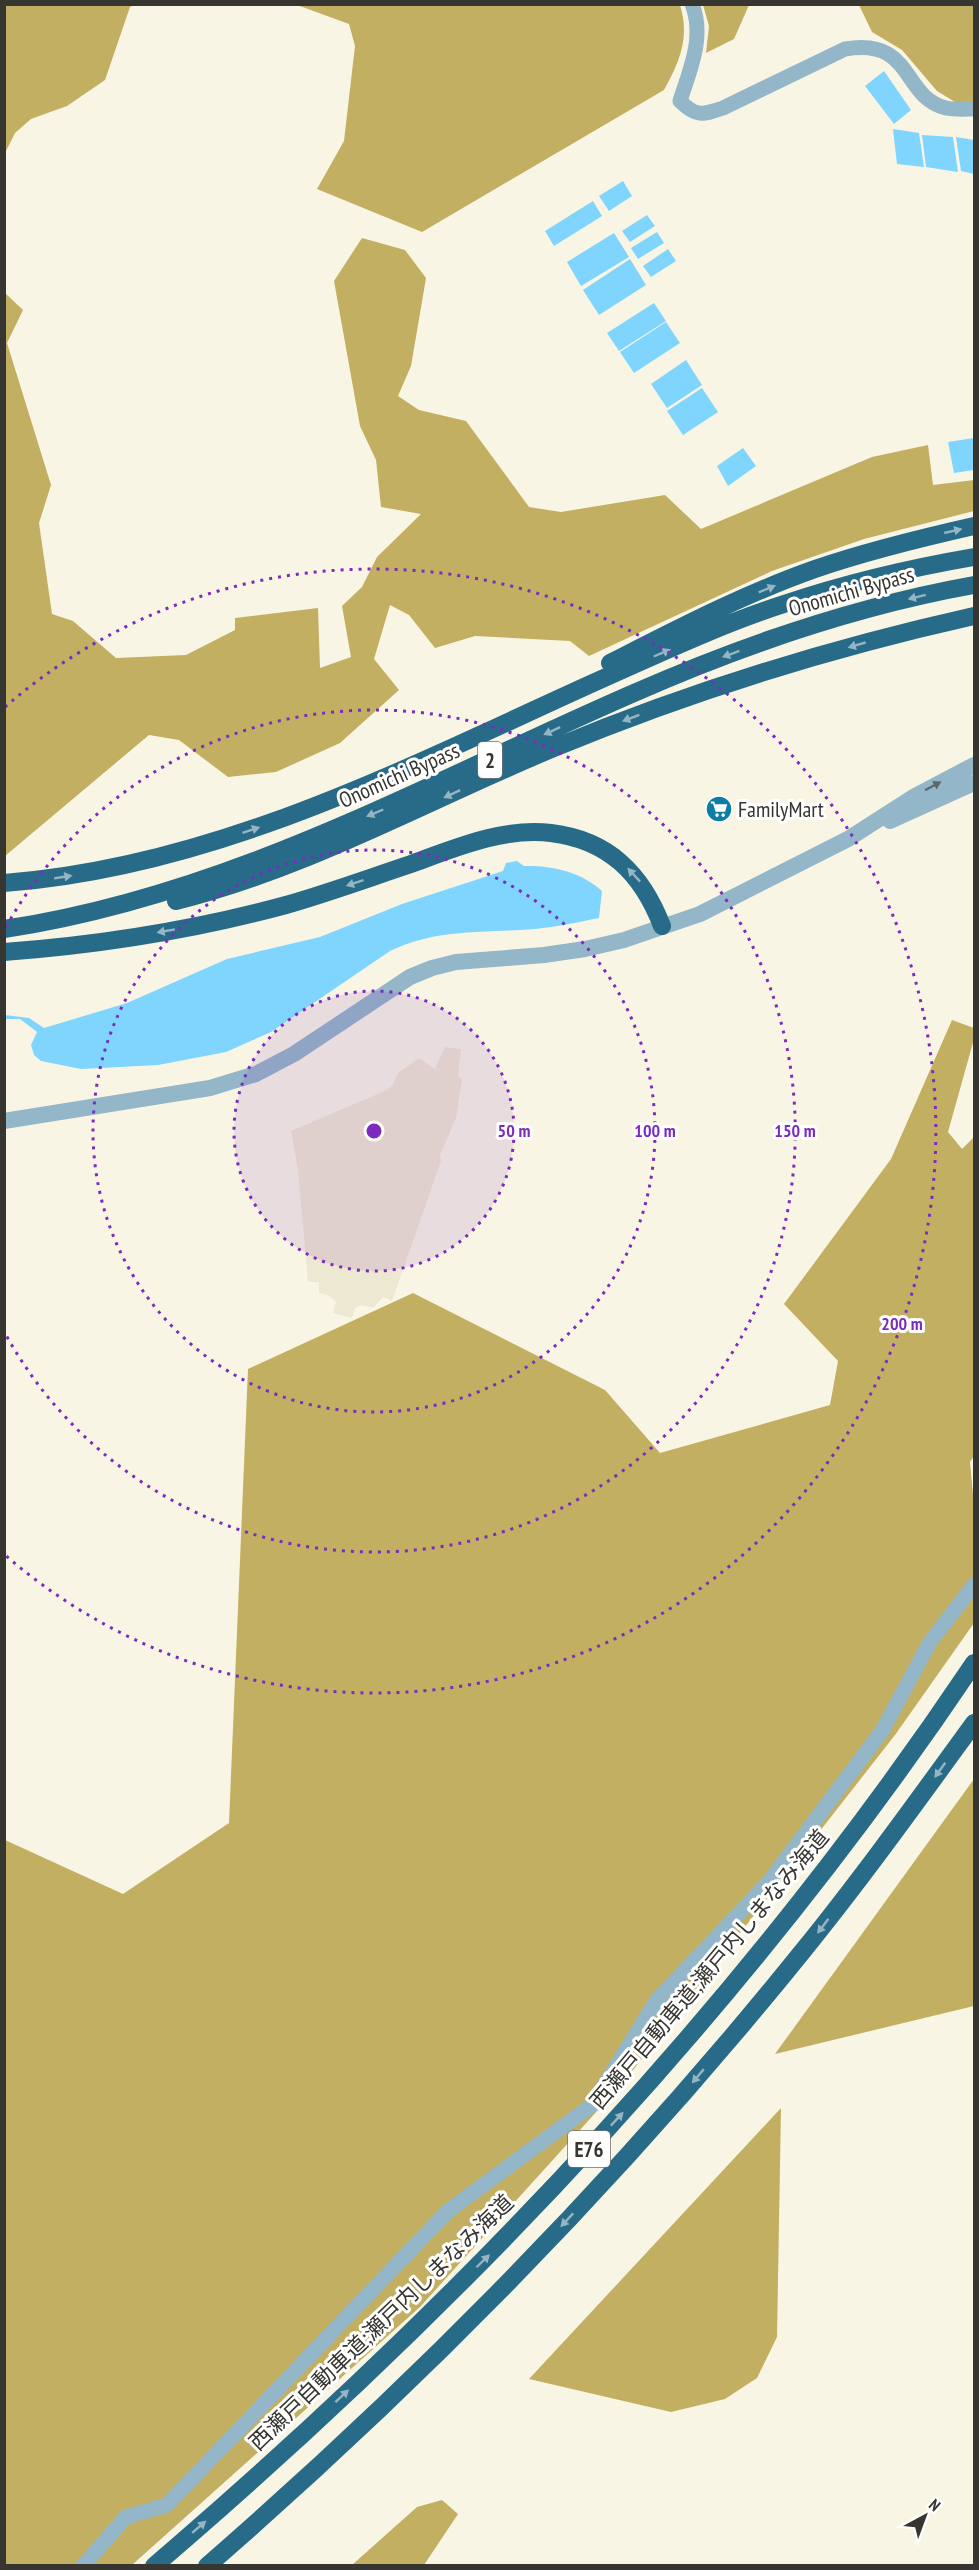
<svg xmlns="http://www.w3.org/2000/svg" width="979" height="2570" font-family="'PT Sans Narrow','Noto Sans JP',sans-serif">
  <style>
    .built { fill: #ede8d1 }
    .forest { fill: #c2af61 }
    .water { fill: #7fd5fe }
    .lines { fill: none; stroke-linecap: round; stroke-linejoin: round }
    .minor { stroke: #93b6c8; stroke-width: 15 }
    .tertiary { stroke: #93b6c8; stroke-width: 16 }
    .motorway { stroke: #286b88; stroke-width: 18 }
    .oneway { fill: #94b5c4 }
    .oneway2 { fill: #5b696c }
    .ring { fill: none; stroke: #7b2cbf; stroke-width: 3; stroke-dasharray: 3 6 }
    .labels { text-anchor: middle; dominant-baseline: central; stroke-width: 6; stroke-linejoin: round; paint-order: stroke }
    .shield { fill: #fff; stroke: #72726d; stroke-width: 1.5 }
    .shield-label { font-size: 21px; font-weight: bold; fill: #36352f }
    .street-label { font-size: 22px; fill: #36352f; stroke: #fff }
    .poi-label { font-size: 22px; fill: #36352f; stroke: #fff; text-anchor: start }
    .centre { fill: #7b2cbf; stroke: #fff; stroke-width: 3 }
    .ring-label { font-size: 18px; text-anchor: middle; font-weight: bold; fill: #7b2cbf; stroke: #fff; stroke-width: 6; stroke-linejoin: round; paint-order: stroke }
  </style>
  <rect width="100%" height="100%" fill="#f9f5e4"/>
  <path class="built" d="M445,1047L461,1049L458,1076L462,1080L456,1118L440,1155L441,1161L392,1301L383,1297L373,1308L362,1305L355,1308L352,1318L333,1313L336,1302L330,1296L319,1293V1282H308L298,1170L291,1131L387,1090L393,1084L398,1073L419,1058L435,1069Z"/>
  <path class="forest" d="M5,4L134,5L130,7L105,80L67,106L31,119L15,133L5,153Z
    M297,5H680C690,37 680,61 664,90L422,232L317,189L344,141L355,46L349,24Z
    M703,5H749L734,39L706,53L709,26Z
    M859,5H974V102H955L937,91L902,50L872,32Z
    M362,238L405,250L426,278L411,366L398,396L419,410L466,421L529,507L561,512L665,495L701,529L872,457L928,445L933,485L974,480V511L864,539L772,571L589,656L570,641L475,636L435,648L409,615L390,605L374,659L399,690L340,743L276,772L228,777L179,740L149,735L5,856V293L23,310L7,343L51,485L39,523L52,614L73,621L116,658L186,655L235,630V618L318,608L320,668L351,657L342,606L362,587L377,557L421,514L381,507L376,460L360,426L334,281Z
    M952,1020L974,1028V1039L948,1132L962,1149L974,1137V1456L970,1462L974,1505V1623L895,1735L626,2079L420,2307L132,2565L5,2566V1840L123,1894L229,1823L248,1369L413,1293L605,1390L660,1453L830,1405L838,1361L784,1304L891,1159Z
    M974,1779V2006L775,2054Z
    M781,2108L777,2337L757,2378L725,2399L671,2412L529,2379Z
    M442,2500L458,2514L424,2565H352L417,2507Z"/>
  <path class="water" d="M884,71L911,110L894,124L865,86Z
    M893,129L919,133L924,167L897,164Z
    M922,135L953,137L958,172L926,167Z
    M956,137L974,140V174L961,171Z
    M623,181L632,196L609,211L599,196Z
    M593,201L602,216L554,246L545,231Z
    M647,215L655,226L630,242L622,231Z
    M657,232L664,243L638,259L631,248Z
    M614,233L629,257L581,286L567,262Z
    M668,249L676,261L651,277L643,266Z
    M630,259L646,285L599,315L583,290Z
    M654,303L666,321L619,351L607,333Z
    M666,322L680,343L634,373L620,352Z
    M686,360L702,385L667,408L651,384Z
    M702,388L718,412L683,435L667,411Z
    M974,438V470L954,473L948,442Z
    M743,448L756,466L728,486L717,466Z
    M517,861L524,866C551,865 582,872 602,891L599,918C578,922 557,927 535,929C485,933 437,928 390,951L271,1032L226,1052L158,1065L81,1069L41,1061L34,1055L31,1045L37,1032L20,1019H5V1015L29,1018L44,1028L127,1003L227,959L320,937L402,904L503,871L506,863Z"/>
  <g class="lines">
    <path class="minor" d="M692,4C705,37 690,69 680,101C696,117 702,115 723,108L845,49C914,37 901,97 946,108C955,110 966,109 974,109
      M83,2566L126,2517L167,2505L448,2211L592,2105L657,2000L768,1883L882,1731L930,1642L974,1585"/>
    <path class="tertiary" d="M890,821L974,783
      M4,1121L210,1088L256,1074L294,1054L410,977L432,968L456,962L544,955L585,949L624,940L700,914L848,839L915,796L974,765"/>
    <path class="motorway" d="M610,663C677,629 744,594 815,569C867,551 921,538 974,526
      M4,883C215,867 403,769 593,683C656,655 719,625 784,604C846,583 910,568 974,557
      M176,901C309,868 428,800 554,748C691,691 831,648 974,616
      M4,929C231,895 427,783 634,693C743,645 857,606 974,585
      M4,952C99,945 194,930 286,905C328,893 369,878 411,864C455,848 504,827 551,833C609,840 642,874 662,926
      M154,2566C464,2301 747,2002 974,1663
      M207,2566C422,2379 623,2174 802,1952C862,1878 918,1800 974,1723"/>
  </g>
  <defs><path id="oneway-solid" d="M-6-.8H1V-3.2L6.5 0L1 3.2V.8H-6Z" transform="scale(1.5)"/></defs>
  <g class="oneway">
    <use href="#oneway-solid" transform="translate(953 531) rotate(-13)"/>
    <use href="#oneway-solid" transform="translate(767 589) rotate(-22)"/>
    <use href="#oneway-solid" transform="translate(917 597) rotate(166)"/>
    <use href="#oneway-solid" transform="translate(857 645) rotate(164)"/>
    <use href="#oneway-solid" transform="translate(662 653) rotate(-23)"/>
    <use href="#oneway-solid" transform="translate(731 654) rotate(160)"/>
    <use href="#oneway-solid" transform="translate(631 718) rotate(159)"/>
    <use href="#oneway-solid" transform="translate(552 731) rotate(155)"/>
    <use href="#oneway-solid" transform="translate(452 794) rotate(155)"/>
    <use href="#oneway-solid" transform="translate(375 813) rotate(157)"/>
    <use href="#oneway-solid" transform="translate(251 830) rotate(-18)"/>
    <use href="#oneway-solid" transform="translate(634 875) rotate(-133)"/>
    <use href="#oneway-solid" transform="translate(63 877) rotate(-9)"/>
    <use href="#oneway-solid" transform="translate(355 883) rotate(162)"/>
    <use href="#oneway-solid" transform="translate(166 931) rotate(170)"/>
    <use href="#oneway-solid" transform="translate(940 1770) rotate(126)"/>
    <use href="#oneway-solid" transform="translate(823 1926) rotate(127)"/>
    <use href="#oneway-solid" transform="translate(698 2076) rotate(130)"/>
    <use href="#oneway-solid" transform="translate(617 2119) rotate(-47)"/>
    <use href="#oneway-solid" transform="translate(567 2220) rotate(133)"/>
    <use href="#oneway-solid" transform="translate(483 2261) rotate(-44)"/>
    <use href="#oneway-solid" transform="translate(342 2396) rotate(-43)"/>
    <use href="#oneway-solid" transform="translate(199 2527) rotate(-41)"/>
  </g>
  <use class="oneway2" href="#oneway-solid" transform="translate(933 786) rotate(-28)"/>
  <circle cx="374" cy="1131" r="140" fill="#7b2cbf" fill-opacity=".12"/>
  <g class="ring">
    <circle cx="374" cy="1131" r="140"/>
    <circle cx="374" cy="1131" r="281"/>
    <path d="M6 927A421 421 0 1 1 6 1335"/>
    <path d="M5 707A562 562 0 1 1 5 1555"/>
  </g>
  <defs>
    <symbol id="supermarket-disc" viewBox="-11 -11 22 22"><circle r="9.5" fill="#0c7da5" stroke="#fff"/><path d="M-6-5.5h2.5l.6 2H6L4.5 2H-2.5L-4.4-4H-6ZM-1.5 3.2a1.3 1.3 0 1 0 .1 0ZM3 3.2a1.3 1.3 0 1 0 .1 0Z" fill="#fff"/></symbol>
  </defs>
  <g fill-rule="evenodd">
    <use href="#supermarket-disc" x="704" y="794" width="30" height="30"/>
  </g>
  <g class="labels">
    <g class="shield">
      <rect x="478" y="742" width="24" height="36" rx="4.5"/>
      <rect x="568" y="2131" width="42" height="36" rx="4.5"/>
    </g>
    <g class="shield-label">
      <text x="490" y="760">2</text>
      <text x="589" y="2149">E76</text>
    </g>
    <g class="street-label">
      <text transform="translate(851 591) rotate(-16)">Onomichi Bypass</text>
      <text transform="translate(399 775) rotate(-24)">Onomichi Bypass</text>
      <text transform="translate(709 1969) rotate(-50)">西瀬戸自動車道;瀬戸内しまなみ海道</text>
      <text transform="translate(381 2322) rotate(-44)">西瀬戸自動車道;瀬戸内しまなみ海道</text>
    </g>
    <g class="poi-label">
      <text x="738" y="809">FamilyMart</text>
    </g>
  </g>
  <circle cx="374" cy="1131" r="9" class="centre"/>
  <g class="ring-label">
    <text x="514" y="1137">50 m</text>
    <text x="655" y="1137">100 m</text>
    <text x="795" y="1137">150 m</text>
    <text x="902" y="1330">200 m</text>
  </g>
  <rect width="979" height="2570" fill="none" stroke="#36352f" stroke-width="12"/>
  <g transform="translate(925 2516) rotate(41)" stroke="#ffffff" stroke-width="4.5" paint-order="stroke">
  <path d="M0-4.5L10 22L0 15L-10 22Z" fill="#36352f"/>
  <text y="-9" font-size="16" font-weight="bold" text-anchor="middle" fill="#36352f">N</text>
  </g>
</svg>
